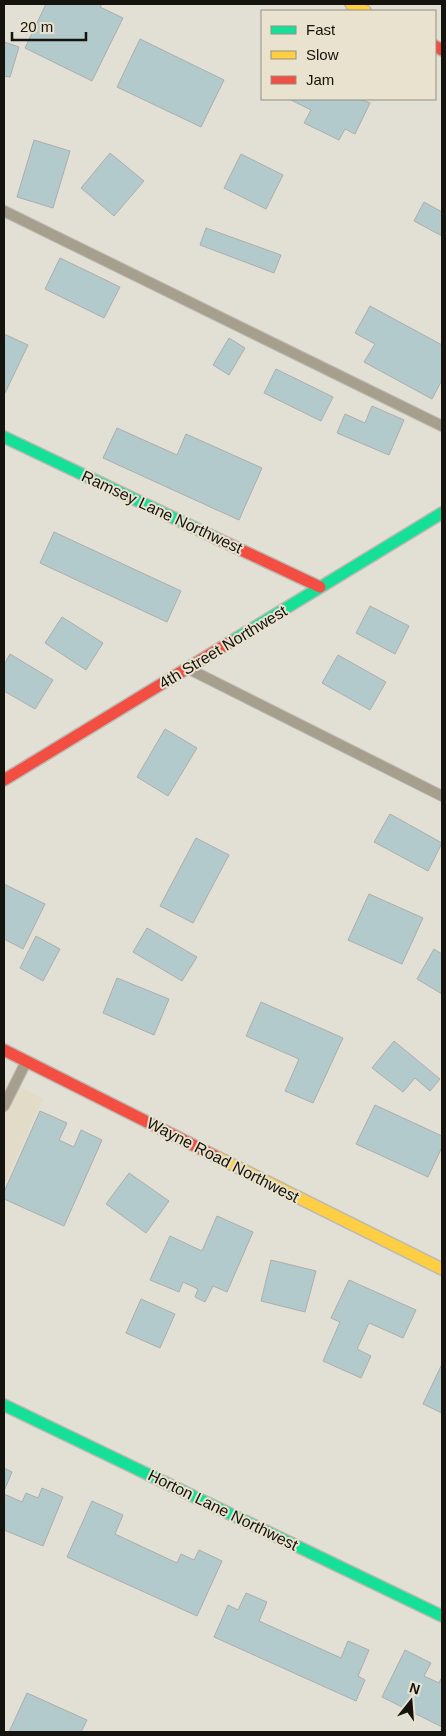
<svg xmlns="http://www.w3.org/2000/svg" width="446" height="1736" font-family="Helvetica,sans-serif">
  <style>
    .built { fill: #e1dbc8 }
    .building { fill: #b3cacd; stroke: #acaeab }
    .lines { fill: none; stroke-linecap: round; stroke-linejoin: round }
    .lane-casing { stroke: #bcb9b2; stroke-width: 12 }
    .fast-casing { stroke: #bcb9b2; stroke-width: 14 }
    .slow-casing { stroke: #bcb9b2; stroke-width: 14 }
    .jam-casing { stroke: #bcb9b2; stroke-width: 14 }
    .lane { stroke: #a69f8e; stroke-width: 10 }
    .fast { stroke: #16e098; stroke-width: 11 }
    .slow { stroke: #ffcf43; stroke-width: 11 }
    .jam { stroke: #f24e42; stroke-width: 11 }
    .labels { text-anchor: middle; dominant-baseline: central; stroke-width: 4; stroke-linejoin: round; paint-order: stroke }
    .street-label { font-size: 16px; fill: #15130d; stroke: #e8e2cf }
  </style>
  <rect width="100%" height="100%" fill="#e2dfd5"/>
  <path class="built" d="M4,1079L43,1099L4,1185Z"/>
  <path class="building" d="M46,4H102L100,7L123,18L92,81L25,48Z
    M140,39L224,80L201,127L117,87Z
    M4,42L19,47L10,77L4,76Z
    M291,99H360L370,103L355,134L345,129L339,140L304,123L311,110L291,100Z
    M34,140L70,151L53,208L17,197Z
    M110,153L144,181L114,216L81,188Z
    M241,154L283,175L266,209L224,188Z
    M424,202L442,212V236L414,221Z
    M206,228L281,255L274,273L200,245Z
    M60,258L120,287L104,318L45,289Z
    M370,306L442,345V380L432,399L364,362L375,344L355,333Z
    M4,334L28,345L5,393L4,392Z
    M229,338L245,348L229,375L213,365Z
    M276,369L333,397L321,421L264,393Z
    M372,406L404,420L389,455L337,433L345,414L365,423Z
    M117,428L177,455L186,434L262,468L239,520L103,458Z
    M54,532L181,591L167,622L40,563Z
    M370,606L409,626L395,654L356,633Z
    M62,617L103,643L86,670L45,643Z
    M10,654L53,680L35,709L4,691V665Z
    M338,655L386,682L370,710L322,683Z
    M165,729L197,748L168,796L137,777Z
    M390,814L442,843L428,871L374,842Z
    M196,838L229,855L193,923L160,906Z
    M4,884L45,904L23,949L4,939Z
    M369,894L423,918L402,964L348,940Z
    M147,928L197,957L182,981L133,952Z
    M36,936L60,949L43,981L20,968Z
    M434,949L442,954V994L417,979Z
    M117,978L169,999L154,1035L103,1013Z
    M261,1002L343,1038L313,1103L285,1091L299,1059L246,1036Z
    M394,1041L440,1079L430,1091L415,1078L403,1092L372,1068Z
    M375,1105L442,1136V1147L428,1177L356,1144Z
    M40,1111L67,1123L59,1140L74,1147L81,1130L102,1140L64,1226L4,1199V1192Z
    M129,1173L169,1201L146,1233L106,1204Z
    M217,1216L253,1232L227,1292L213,1286L205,1302L195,1297L198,1289L183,1282L179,1292L150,1280L170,1236L202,1251Z
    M271,1260L316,1271L305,1312L261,1301Z
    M349,1280L416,1310L403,1338L369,1323L357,1349L371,1356L361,1378L323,1361L340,1322L331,1318Z
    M141,1299L175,1314L160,1348L126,1333Z
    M442,1364V1413L423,1404Z
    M4,1468L12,1472L4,1491Z
    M42,1488L63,1497L43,1546L4,1530V1494L22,1502L26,1493L38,1498Z
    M92,1501L123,1515L115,1534L177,1563L181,1554L194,1560L199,1550L222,1561L197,1616L67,1557Z
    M246,1593L267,1602L259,1621L341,1658L348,1641L369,1650L358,1676L365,1680L356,1701L214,1637L228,1605L238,1610Z
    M405,1650L431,1663L424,1676L439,1683L442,1677V1727L382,1697Z
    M27,1693L87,1720L81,1732H9Z"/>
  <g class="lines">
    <defs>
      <path id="lane" d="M4,211L442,426
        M191,670L442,796
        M4,1106L26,1062"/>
      <path id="fast" d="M4,437L218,539
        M232,641L442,513
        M4,1405L442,1616"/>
      <path id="slow" d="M351,4L365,11
        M215,1156L442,1269"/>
      <path id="jam" d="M435,46L442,50
        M218,539L320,587
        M4,780L232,641
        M4,1050L215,1156"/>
    </defs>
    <use href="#lane" class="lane-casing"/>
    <use href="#fast" class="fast-casing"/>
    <use href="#slow" class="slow-casing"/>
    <use href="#jam" class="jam-casing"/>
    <use href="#lane" class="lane"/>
    <use href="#fast" class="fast"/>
    <use href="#slow" class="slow"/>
    <use href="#jam" class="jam"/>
  </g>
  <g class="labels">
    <g class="street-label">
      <text transform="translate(162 512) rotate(25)">Ramsey Lane Northwest</text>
      <text transform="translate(223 647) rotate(-31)">4th Street Northwest</text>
      <text transform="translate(223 1160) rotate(27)">Wayne Road Northwest</text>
      <text transform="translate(223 1510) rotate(26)">Horton Lane Northwest</text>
    </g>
  </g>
  <rect width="446" height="1736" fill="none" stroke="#15130d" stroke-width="10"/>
  <rect x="261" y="10" width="175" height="90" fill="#e8e2cf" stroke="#948f81"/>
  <rect x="271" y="26" width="25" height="8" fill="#16e098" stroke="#948f81"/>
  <text x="306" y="35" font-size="15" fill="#15130d">Fast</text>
  <rect x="271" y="51" width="25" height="8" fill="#ffcf43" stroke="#948f81"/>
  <text x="306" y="60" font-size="15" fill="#15130d">Slow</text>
  <rect x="271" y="76" width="25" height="8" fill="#f24e42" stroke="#948f81"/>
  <text x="306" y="85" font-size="15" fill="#15130d">Jam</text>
  <g transform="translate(411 1701) rotate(17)" stroke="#e8e2cf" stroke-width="4" paint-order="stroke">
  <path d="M0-4L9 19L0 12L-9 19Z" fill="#15130d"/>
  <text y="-8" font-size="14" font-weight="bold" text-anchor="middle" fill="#15130d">N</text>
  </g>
  <path d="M12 32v8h74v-8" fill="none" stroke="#15130d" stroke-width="2.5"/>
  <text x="20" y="32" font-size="15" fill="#15130d" stroke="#e8e2cf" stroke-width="4" paint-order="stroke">20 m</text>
</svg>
